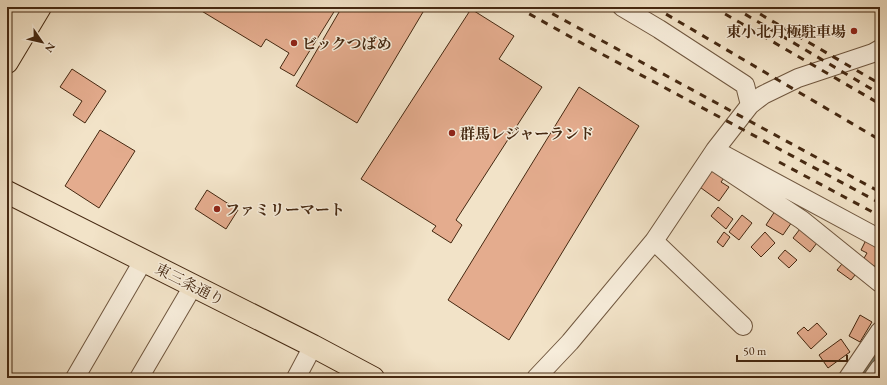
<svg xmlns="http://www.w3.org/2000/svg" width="887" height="385" font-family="'EB Garamond','Noto Serif JP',serif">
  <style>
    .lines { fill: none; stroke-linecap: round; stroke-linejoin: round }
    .stream { stroke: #798273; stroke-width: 4.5 }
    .building { fill: #e4ac8e; stroke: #452811 }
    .minor-casing { stroke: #70573f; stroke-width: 20 }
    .major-casing { stroke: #452811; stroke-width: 24 }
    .highway-casing { stroke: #452811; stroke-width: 24 }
    .minor { stroke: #f7eddb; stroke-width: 18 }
    .major { stroke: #f2e3c8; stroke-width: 22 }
    .highway { stroke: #f2e3c8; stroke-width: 22 }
    .rail { stroke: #452811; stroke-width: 3; stroke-dasharray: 7 7; stroke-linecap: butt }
    .poi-dot { fill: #8f2418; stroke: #f7eddb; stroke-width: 1.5 }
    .labels { text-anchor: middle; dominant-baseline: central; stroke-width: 3; stroke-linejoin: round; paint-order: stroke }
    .poi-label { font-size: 15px; font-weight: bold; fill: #452811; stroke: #f7eddb; text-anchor: start }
    .street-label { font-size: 15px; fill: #452811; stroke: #f7eddb }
  </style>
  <rect width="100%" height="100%" fill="#f2e3c8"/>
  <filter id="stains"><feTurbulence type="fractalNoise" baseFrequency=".005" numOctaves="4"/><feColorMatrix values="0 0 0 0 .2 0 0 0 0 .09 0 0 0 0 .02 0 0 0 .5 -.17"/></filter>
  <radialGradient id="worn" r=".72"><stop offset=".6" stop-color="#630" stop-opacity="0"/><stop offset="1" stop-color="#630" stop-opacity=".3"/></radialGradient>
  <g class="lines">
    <path class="stream" d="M861,378L880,350"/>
  </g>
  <path class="building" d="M195,7H337L294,76L280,68L289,53L266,39L261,47Z
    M342,7H426L357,123L296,86Z
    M471,9L514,36L499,59L542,87L456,220L462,225L451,243L432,231L436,226L361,179Z
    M72,69L106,91L85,123L73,115L82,101L60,87Z
    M579,87L639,126L509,340L448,300Z
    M100,130L135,151L99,208L65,186Z
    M712,164L727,174L721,182L729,187L719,201L697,185Z
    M207,190L238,210L226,229L195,209Z
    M718,207L733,219L726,229L711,216Z
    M777,208L794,219L783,235L766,225Z
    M742,215L752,223L739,240L729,232Z
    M803,225L820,239L810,252L793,238Z
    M724,232L730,237L723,247L717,242Z
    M765,232L775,243L761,257L751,247Z
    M866,240L880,248V269L863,260L867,253L861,250Z
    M785,250L797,260L789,268L778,258Z
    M846,259L860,269L851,280L837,270Z
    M860,315L872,322L860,342L849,336Z
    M817,323L827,334L811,349L797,333L804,327L808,331Z
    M841,339L850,352L828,368L819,355Z"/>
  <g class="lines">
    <defs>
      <path id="minor" d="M622,7L659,29L745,85L750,105
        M715,150L880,239
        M710,159L802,220L880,283
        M654,241L743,326
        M75,378L143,261
        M139,378L193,286
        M296,378L313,346
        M536,378L570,342L654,241L715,150L750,105L763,95L798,78L873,53L880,49
        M848,378L880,331
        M873,378L880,368"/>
      <path id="major" d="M7,192L313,346L373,378"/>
      <path id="highway" d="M7,29L20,7
        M7,62L40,7"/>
    </defs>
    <use href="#minor" class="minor-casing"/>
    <use href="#major" class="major-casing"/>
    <use href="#highway" class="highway-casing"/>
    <use href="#minor" class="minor"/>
    <use href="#major" class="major"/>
    <use href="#highway" class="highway"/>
    <path class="rail" d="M517,7L585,45L880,203
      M540,7L880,192
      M654,7L880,140
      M713,7L880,104
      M733,7L880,94
      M748,7L880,84
      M779,162L880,216"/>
  </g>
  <g class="poi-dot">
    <circle cx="854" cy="31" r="4"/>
    <circle cx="294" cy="43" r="4"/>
    <circle cx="452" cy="133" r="4"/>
    <circle cx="217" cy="209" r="4"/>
  </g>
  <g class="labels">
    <g class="poi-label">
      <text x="846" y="31" text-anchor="end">東小北月極駐車場</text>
      <text x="302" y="43">ビックつばめ</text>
      <text x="460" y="133">群馬レジャーランド</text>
      <text x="225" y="209">ファミリーマート</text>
    </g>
    <g class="street-label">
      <text transform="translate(190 284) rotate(27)">東三条通り</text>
    </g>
  </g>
  <rect width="887" height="385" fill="none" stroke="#f2e3c8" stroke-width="24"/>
  <rect x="8" y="8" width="871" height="369" fill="none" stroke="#452811" stroke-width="2"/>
  <rect x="12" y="12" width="863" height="361" fill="none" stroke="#452811"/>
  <g transform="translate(42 42) rotate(124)" stroke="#f7eddb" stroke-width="3" paint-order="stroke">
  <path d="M0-3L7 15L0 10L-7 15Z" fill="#452811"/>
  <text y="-6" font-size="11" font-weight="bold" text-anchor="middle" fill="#452811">N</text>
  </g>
  <path d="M737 355v6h110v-6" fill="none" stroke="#452811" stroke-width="2"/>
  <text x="743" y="355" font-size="12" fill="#452811" stroke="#f7eddb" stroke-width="3" paint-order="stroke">50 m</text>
  <rect width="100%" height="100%" filter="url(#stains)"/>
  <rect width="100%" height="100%" fill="url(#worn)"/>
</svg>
